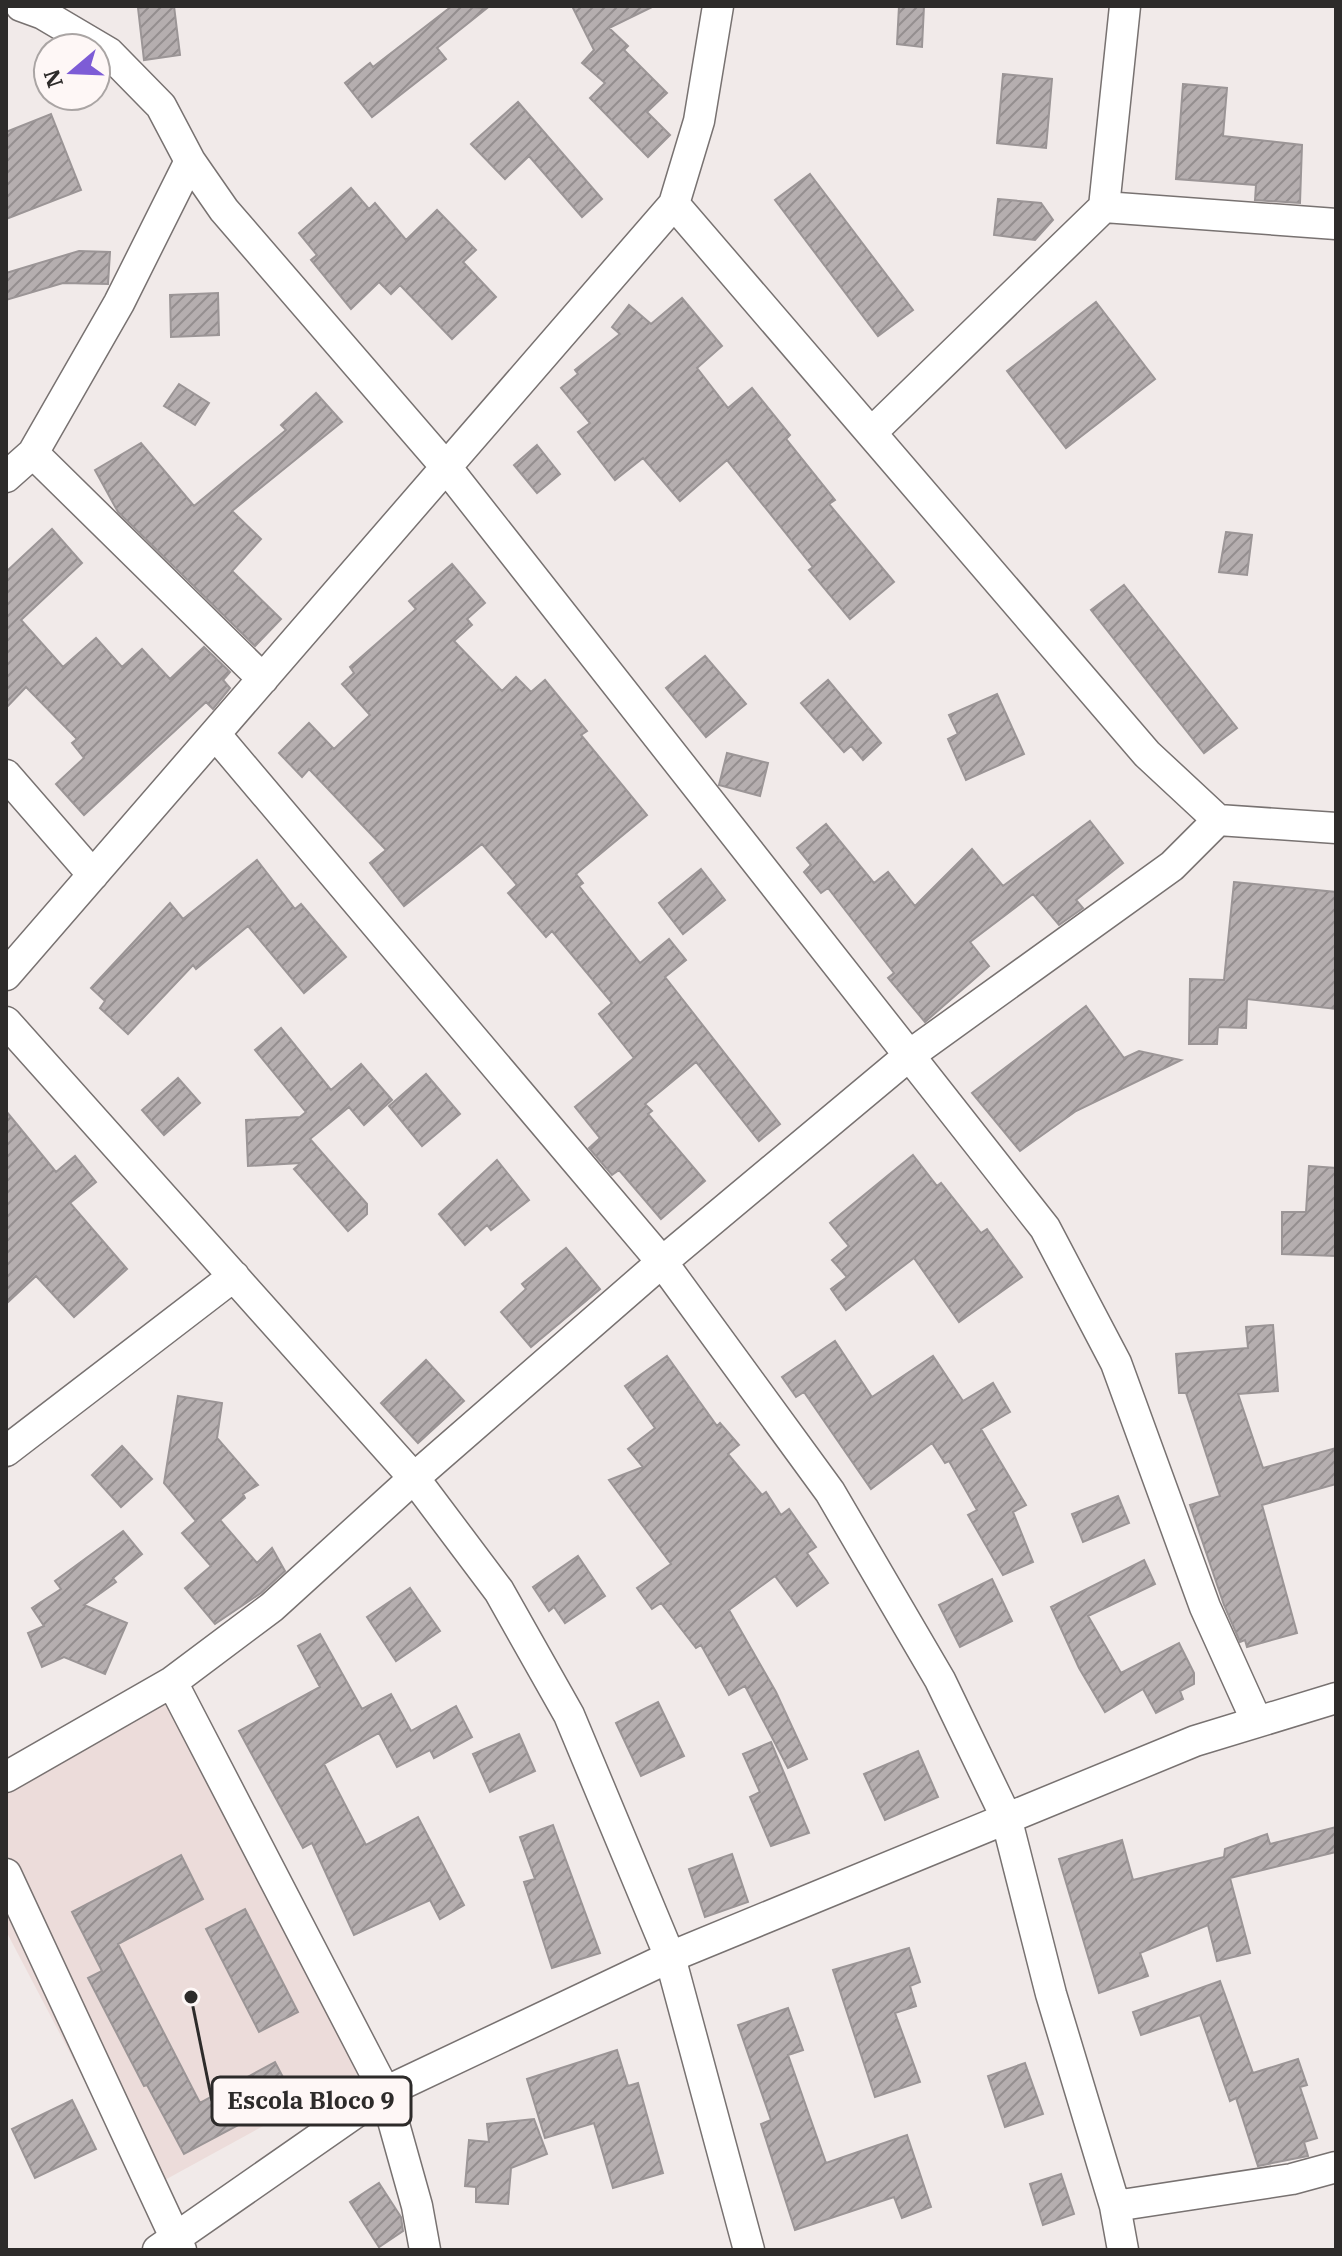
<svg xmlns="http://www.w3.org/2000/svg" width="1342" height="2256" font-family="'IBM Plex Serif',serif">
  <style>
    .built { fill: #ecdcda }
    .building { fill: url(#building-hatch); stroke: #9b9596; stroke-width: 2 }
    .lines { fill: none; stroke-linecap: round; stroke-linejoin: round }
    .street-casing { stroke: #787271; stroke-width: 33 }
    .street { stroke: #fff; stroke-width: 30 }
    .leader { fill: none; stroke: #2d2b2a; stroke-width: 3 }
    .callout-dot { fill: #2d2b2a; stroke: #fef7f6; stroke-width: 3 }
    .callout { fill: #fef7f6; stroke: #2d2b2a; stroke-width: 3 }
    .callout-label { font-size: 24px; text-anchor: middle; font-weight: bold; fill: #2d2b2a }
  </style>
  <defs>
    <pattern id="building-hatch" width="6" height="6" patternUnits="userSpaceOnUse" patternTransform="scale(2)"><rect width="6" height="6" fill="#b5aeaf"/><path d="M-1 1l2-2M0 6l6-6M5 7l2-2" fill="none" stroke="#948e8f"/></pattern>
  </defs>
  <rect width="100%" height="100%" fill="#f1eae9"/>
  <path class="built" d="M177,1686L376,2064L143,2192L6,1931V1783Z"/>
  <path class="building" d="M157,6H174L180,55L144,60L138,8Z
    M452,6L487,8L437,48L446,59L372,117L345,83L370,63L373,67Z
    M572,6H654L609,28L628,46L624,50L667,93L647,112L670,135L648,157L590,98L605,83L582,63L594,50Z
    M899,6H924L922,47L897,44Z
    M1003,74L1052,79L1046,148L997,143Z
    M1183,84L1227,88L1223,136L1302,145L1300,203L1255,200L1256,185L1176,179Z
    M518,102L602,199L582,217L529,156L505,179L471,144Z
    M51,114L81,190L6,219V132Z
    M810,174L913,310L878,336L775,200Z
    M351,188L369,209L375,203L406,240L437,210L476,250L463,262L496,297L452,339L400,285L391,294L379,282L351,309L311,260L317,255L299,233Z
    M998,199L1041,203L1053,220L1035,240L994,235Z
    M79,251L110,252L108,284L63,283L6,300V273Z
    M218,293L219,335L171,337L170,295Z
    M682,298L722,346L697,368L728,408L752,388L790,435L786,439L835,500L829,504L894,582L850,619L809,570L813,567L727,460L680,501L643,458L615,480L578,432L590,423L561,388L578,374L575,370L620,334L612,327L629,305L651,324Z
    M1096,302L1155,379L1066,448L1007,371Z
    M179,384L209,403L195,425L164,406Z
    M316,393L342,422L232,511L261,539L232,571L281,619L255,646L118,512L95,470L141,443L194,506L286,430L281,425Z
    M537,445L560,474L537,493L514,465Z
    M52,529L82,563L21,620L63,667L96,638L122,667L142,649L170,679L204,647L230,672L223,680L230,688L213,709L206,702L84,815L56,784L84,758L72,743L77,739L26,687L6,708V572Z
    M1226,532L1252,535L1247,575L1219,572Z
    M452,564L485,603L467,619L472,625L454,641L502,691L516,677L531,692L545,680L587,731L581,735L647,815L576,874L583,883L579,886L640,963L669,939L686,960L665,977L780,1124L759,1141L696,1062L645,1104L652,1111L648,1114L705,1181L661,1219L619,1170L612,1175L589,1148L600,1138L575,1107L634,1058L599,1014L612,1003L552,931L546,937L508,893L517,885L482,844L404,906L370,863L386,850L309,769L302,777L279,753L309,723L334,749L370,715L342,684L354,673L350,667L416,609L409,601Z
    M1124,585L1237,728L1204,753L1091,610Z
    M705,656L746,704L706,737L666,688Z
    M828,680L881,743L863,760L851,746L844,752L801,703Z
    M997,694L1024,754L966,780L948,739L958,734L949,715Z
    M727,753L768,763L760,796L719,785Z
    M1090,821L1123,863L1076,900L1083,908L1059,925L1033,894L970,942L989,966L925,1022L888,978L894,973L828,888L821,893L804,872L811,865L797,848L826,824L874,883L888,872L915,906L972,849L1003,886Z
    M257,860L295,909L301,904L346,957L304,993L248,926L196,969L193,965L128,1034L100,1008L105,1001L91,988L170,903L183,919Z
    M701,869L725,900L683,934L659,903Z
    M1234,882L1336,892V1009L1247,999L1246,1028L1218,1027L1217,1044H1189L1190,979L1224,980Z
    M1086,1006L1124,1058L1139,1051L1181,1060L1076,1111L1020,1151L972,1093Z
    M281,1028L331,1090L361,1064L392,1100L364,1125L349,1107L310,1139L367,1204V1214L348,1231L294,1169L301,1163L248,1166L246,1120L300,1117L306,1112L255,1050Z
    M426,1074L460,1114L422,1146L389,1106Z
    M178,1078L200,1103L164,1135L142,1110Z
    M6,1111L56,1172L75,1156L96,1182L70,1203L127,1269L74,1317L36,1276L6,1304Z
    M913,1155L937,1186L941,1183L981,1233L987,1229L1022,1277L959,1322L914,1258L846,1310L831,1289L847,1277L832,1260L849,1246L830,1223Z
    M497,1160L529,1200L491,1230L487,1225L465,1245L439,1214Z
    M1309,1166L1336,1168V1256L1282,1254V1212H1306Z
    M566,1248L600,1289L531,1347L501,1312L526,1289L522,1284Z
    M1273,1325L1278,1391L1238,1394L1263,1468L1336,1448V1484L1262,1505L1297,1633L1247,1647L1245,1640L1240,1642L1224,1605L1190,1505L1220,1496L1186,1393H1179L1176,1354L1248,1348L1246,1327Z
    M835,1341L872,1397L933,1356L963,1401L993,1383L1010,1412L981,1429L1026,1505L1013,1512L1033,1562L1003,1575L968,1515L977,1510L949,1461L945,1463L932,1443L871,1489L804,1392L796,1397L782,1377Z
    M667,1356L717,1426L720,1423L739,1445L728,1454L762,1495L766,1492L781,1515L789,1509L816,1547L807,1553L828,1583L797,1606L775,1576L729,1610L776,1692L807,1759L788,1768L745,1686L729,1695L701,1645L696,1648L661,1603L652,1609L637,1588L671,1564L609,1480L643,1467L628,1449L655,1428L625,1386Z
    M426,1360L464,1401L418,1443L381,1403Z
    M178,1396L222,1403L217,1438L258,1485L243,1494L245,1498L220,1520L257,1563L272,1548L285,1571L261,1593L215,1624L185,1588L211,1566L182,1533L196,1521L164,1483Z
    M122,1446L152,1479L121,1507L92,1475Z
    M1118,1496L1129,1523L1083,1542L1072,1514Z
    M123,1531L142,1554L113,1578L116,1582L84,1605L127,1623L105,1674L64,1657L42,1667L28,1633L44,1626L32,1608L61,1589L55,1581Z
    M578,1556L605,1596L565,1623L554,1607L549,1611L533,1587Z
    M1144,1560L1155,1584L1088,1616L1121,1673L1179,1643L1194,1673V1684L1180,1691L1183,1699L1156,1713L1143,1689L1105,1712L1079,1668L1051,1607Z
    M992,1579L1012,1621L960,1647L939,1605Z
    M410,1588L440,1631L396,1661L367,1617Z
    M320,1634L362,1709L391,1694L411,1731L456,1706L472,1737L434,1758L430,1750L397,1767L379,1733L324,1764L366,1845L418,1817L464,1905L440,1919L430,1900L354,1935L312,1843L303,1848L239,1731L320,1687L298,1646Z
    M658,1702L684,1756L641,1776L616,1723Z
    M519,1734L535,1771L490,1792L473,1754Z
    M771,1742L809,1833L771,1846L750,1797L760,1792L743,1754Z
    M918,1751L938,1797L885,1820L864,1774Z
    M553,1825L600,1953L552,1968L524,1882L535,1879L520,1837Z
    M1336,1827V1852L1230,1878L1250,1953L1217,1961L1208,1925L1140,1953L1148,1976L1099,1993L1059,1859L1122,1840L1133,1880L1224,1857L1225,1849L1267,1834L1270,1844Z
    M732,1854L748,1902L705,1917L689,1869Z
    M181,1855L203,1899L118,1944L200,2103L275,2062L293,2096L184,2154L147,2085L144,2086L88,1978L102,1971L72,1912Z
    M245,1909L298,2012L259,2032L206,1929Z
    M909,1948L920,1982L910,1986L916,2006L895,2013L920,2082L875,2097L833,1970Z
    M1220,1981L1253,2073L1298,2059L1307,2085L1300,2087L1317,2138L1304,2142L1308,2156L1258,2166L1236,2098L1230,2101L1200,2015L1141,2035L1133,2012Z
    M788,2008L803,2050L788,2055L826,2163L907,2135L931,2207L902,2218L894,2197L795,2230L761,2124L771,2120L738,2025Z
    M617,2050L628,2086L638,2083L663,2173L613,2188L594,2123L545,2138L527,2079Z
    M1025,2063L1043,2114L1005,2127L988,2076Z
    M72,2100L96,2149L35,2178L12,2129Z
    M534,2119L547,2154L511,2168L508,2204L476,2202V2187L465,2186L469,2140L489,2142L487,2124Z
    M1061,2174L1074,2214L1043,2225L1030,2184Z
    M379,2183L401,2217L403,2231L379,2247L350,2202Z"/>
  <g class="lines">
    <defs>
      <path id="street" d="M21,6L43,14L109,53L161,106L190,161L224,210L446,467L1045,1228L1116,1363L1205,1607L1257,1722
        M674,204L1147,754L1218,820L1336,828
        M1104,207L1125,6
        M871,433L1104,207L1336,224
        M33,453L263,679
        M6,477L33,453L119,303L190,161
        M215,734L662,1262L830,1492L940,1680L1006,1817L1051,1994L1115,2206L1123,2250
        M6,775L93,875
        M6,975L674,204L699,121L718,6
        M6,1022L414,1478L499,1591L569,1715L670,1957L749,2250
        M6,1451L234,1276
        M172,1682L385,2092L417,2206L425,2250
        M6,1777L172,1682L272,1607L414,1478L662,1262L911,1054L1172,866L1218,820
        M6,1874L181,2250
        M1115,2206L1292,2179L1336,2167
        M158,2250L385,2092L670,1957L1195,1741L1336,1698"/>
    </defs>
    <use href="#street" class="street-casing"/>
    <use href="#street" class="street"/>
  </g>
  <path class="leader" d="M191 1997L212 2101"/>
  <circle class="callout-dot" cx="191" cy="1997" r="8"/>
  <rect class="callout" x="212" y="2077" width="199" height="48" rx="8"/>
  <g class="callout-label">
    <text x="311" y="2109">Escola Bloco 9</text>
  </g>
  <rect width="1342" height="2256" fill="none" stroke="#2d2b2a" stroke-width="16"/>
  <g transform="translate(72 72) rotate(251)"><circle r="38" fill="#fef7f6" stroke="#aaa5a4" stroke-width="2"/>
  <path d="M0-6L14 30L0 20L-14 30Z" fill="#7d5cd6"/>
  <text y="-12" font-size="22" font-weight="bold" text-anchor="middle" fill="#2d2b2a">N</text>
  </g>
</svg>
